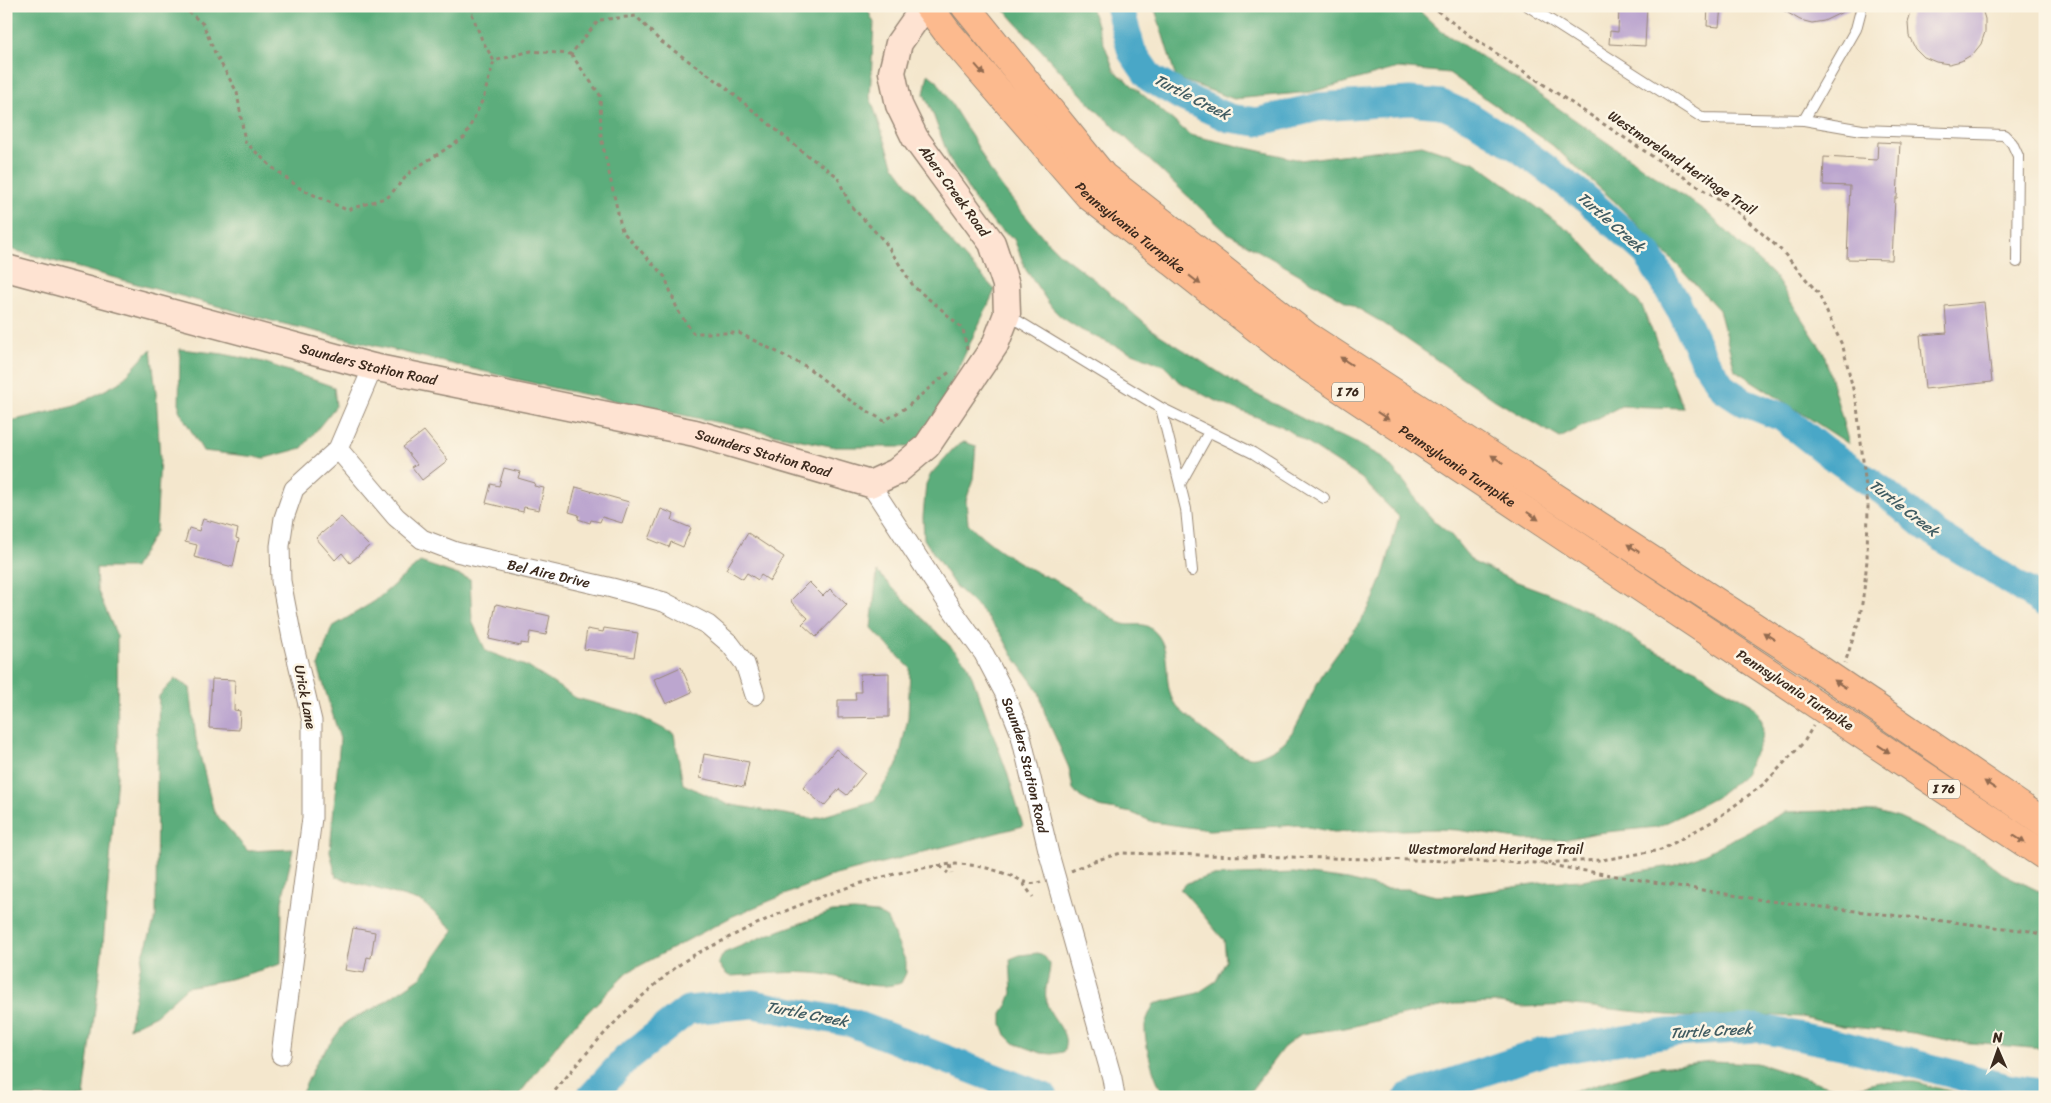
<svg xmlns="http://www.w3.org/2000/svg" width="2051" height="1103" font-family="Sriracha,sans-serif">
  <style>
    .forest { fill: #5bad7b; stroke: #4b6c4c }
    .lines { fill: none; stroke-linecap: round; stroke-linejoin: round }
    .river { stroke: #48a7c7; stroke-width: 29 }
    .building { fill: #bca6cf }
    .lane-casing { stroke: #988876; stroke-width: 12 }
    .street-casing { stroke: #988876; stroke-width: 21 }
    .secondary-casing { stroke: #988876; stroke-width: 29 }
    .highway-casing { stroke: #988876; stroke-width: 30 }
    .path { stroke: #988876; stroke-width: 3; stroke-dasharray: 4 4; stroke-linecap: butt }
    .lane { stroke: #fff; stroke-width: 10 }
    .street { stroke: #fff; stroke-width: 19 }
    .secondary { stroke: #fee3d2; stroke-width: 26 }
    .highway { stroke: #fcba8e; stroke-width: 28 }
    .highway-bridge-casing { stroke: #988876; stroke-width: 30; stroke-linecap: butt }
    .highway-bridge { stroke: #fcba8e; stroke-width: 28 }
    .oneway { fill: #926b50 }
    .labels { text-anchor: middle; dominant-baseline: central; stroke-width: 5; stroke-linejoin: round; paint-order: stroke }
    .shield { fill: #fcf5e5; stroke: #75675a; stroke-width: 1 }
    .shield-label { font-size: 12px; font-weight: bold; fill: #3b2a1e }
    .street-label { font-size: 14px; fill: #3b2a1e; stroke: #fcf5e5 }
    .water-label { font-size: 15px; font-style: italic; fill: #405c62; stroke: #fcf5e5 }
  </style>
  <rect width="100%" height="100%" fill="#fcf5e5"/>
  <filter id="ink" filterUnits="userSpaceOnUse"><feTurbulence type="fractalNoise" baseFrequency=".02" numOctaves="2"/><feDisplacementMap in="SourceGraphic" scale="10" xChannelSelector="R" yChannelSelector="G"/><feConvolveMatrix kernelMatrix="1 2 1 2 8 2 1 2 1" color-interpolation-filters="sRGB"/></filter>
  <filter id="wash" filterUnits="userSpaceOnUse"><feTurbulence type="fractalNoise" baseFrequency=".0096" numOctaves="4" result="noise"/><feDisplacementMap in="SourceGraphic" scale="20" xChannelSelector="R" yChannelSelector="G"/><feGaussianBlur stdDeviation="1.12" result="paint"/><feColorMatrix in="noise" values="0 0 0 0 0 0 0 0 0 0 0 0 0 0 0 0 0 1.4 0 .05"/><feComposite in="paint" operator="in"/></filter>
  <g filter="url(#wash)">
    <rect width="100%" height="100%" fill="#f4e7cd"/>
    <path class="forest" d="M6,6H866L874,23L870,97L893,164L953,245L995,290L935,418L913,447H835L549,387L272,321L6,248Z
      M1001,6H1090L1114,70L1190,135L1300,160L1422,145L1476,163L1574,234L1642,306L1683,408L1621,406L1560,438L1495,400L1383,323L1226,232L1093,107Z
      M1154,6H1414L1441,31L1528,87L1705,211L1775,277L1824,353L1849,444L1735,370L1719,310L1683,271L1614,201L1552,145L1449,73L1398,68L1311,92L1234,99L1176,78Z
      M928,74L937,81L974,140L991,172L1004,190L1043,237L1060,254L1097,282L1152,330L1242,387L1328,432L1349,439L1382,457L1406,484L1418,503L1434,521L1451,535L1473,562L1512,580L1558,597L1613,624L1643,645L1697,670L1717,685L1749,702L1757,711L1762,721L1763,733L1760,743L1745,774L1737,781L1718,796L1678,817L1657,827L1597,833L1562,840H1524L1457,830L1436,829L1333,832L1299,825L1209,830L1153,822L1132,813L1099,807L1080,797L1073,789L1069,768L1045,714L1039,692L1012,654L1001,634L980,609L955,586L924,539L923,517L926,484L931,474L954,448L964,442L976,446L973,479L966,501L968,523C987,543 1012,559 1036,572C1046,577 1057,580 1066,587C1081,596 1095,607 1110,616C1114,618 1119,623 1123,624C1136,627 1143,620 1155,632C1176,653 1158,690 1180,710C1193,721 1238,761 1255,757C1264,755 1279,747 1285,741C1303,721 1309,696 1322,675C1341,644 1367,620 1379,586C1388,564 1392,540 1399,517L1361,478L1281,426L1230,407L1208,397L1178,381L1165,366L1113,345L1081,330L1060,316L1052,308L1026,270L1014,239L995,225L974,199L949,158L933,114L924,94Z
      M151,349L156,392L160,459L156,531L134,568H96L97,589L117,636L118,764L103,945L84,1097H6V422L75,406L120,382Z
      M180,349L223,354L263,362L334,387L336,406L302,448L265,458L203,451L179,410Z
      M420,562L470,579L472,621L486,651L528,667L576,698L632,713L674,734L683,784L727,804L813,819L874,801L898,763L908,718L910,668L871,628L877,572L967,663L1007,772L1023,826L828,877L733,916L628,972L564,1036L517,1097H300L317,1061L346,1022L378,1006L421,977L454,930L422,902L336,877L330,851L340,739L318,666L332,627L375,601Z
      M175,679L190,688L196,739L214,812L248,851L293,849L282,901L281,964L230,979L187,987L156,1015L129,1028L142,958L156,916L157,760L159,696Z
      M1833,811L1877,812L1899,818L1962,847L1983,858L2002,873L2045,894V1049L1957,1042L1913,1033L1842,1026L1802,1017L1757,1015L1687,1017L1573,1005L1522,1007L1499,1003L1454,1004L1345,1028L1301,1034L1283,1048L1246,1097H1166C1155,1084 1144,1043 1145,1026C1146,1019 1151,1010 1154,1004L1198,993L1216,981L1226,961L1224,940C1208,923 1197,905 1180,889L1187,883L1210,876L1294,873L1348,880L1385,889H1408L1436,896L1463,895L1546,882L1582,880L1672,866L1694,859L1785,812Z
      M854,911L877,913L887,919L906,962V973L901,983C873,992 849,978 822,974C791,970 759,975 729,976L724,972L718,963L724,953L767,935L832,912Z
      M1038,953L1043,955L1050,964C1050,976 1044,987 1046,999C1048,1019 1073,1031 1063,1052L1052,1054L1041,1053L1014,1043L1006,1035L1002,1024V1013L1008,1004L1012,993L1010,959L1020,955Z
      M1711,1061L1757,1063L1835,1088L1847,1089L1880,1082H1915L1973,1097H1544L1577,1090L1651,1068Z"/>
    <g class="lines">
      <path class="river" d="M1119,6L1132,52L1150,78L1181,96L1229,118L1257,122L1318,107L1410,101L1441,104L1472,118L1520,149L1583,196L1647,253L1682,312L1703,358L1723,388L1744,402L1782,417L1825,451L1883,491L1927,528L2045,603
        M591,1097L626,1059L688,1010L753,1004L852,1023L1044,1097
        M1408,1097L1543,1052L1669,1033L1757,1028L1842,1045L2007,1088L2045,1094"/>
    </g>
    <g id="blocks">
      <path class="building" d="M1632,6H1647L1645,46L1609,44L1610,31L1618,32L1619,8L1631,9Z
        M1708,6H1721L1719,27L1707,26Z
        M1776,6H1855L1824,21L1812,23L1800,20Z
        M1913,6H1981L1985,19V32L1981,44L1973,54L1961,61L1949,64L1936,62L1924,57L1915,48L1909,36L1908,23Z
        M1878,142L1900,143L1897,198H1895L1892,260L1847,259L1850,186L1823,185L1824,157L1877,160Z
        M1984,302L1992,382L1925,389L1920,335L1947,333L1945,306Z
        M424,431L448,460L422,480L412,467L417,464L403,447Z
        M504,468L520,472L518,478L535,483L534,486L544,488L539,510L524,507L523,512L486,503L491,484L499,486Z
        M576,487L629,502L622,523L602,517L600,522L591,520L590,523L578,519L579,515L569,512Z
        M661,509L674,514L672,520L691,528L683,547L671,542L669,547L649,539Z
        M341,517L369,546L350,563L342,553L335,560L316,538Z
        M203,519L238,529L236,538L239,539L233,567L194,557L197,545L185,542L189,528L199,531Z
        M748,533L784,557L770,581L761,575L758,580L747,573L743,579L726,569Z
        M809,582L823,596L830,589L847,605L816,637L802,624L808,618L792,603L791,600Z
        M496,604L550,616L546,635L530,632L528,644L521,643V646L489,639Z
        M604,628L638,633L634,657L584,649L587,629L603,632Z
        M681,667L692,692L666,704L654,679Z
        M889,673V717L838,718V700H856L855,692H861L860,674Z
        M212,679L235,680L234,710L240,711L239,730L209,728Z
        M836,749L865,773L847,795L839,789L824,806L803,788Z
        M704,754L749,762L744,787L700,778Z
        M353,928L375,932L371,958L367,957L364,973L345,970Z"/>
    </g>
  </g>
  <g filter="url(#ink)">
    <use href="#blocks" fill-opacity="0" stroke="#988876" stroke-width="1"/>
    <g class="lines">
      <defs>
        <path id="lane" d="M1528,6L1703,118L1804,120L1856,29L1862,6
          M1804,120L1862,130L2004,135L2012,143L2018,156L2017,262
          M1008,315L1161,408L1253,453L1324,498
          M1161,408L1186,509L1192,571
          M1180,484L1209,432"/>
        <g id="street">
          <path id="s1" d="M338,449L396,517L422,539L456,552L612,588L664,602L708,625L730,644L745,664L755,695"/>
          <path id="s2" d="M870,484L951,608L984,654L1004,692L1020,732L1049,854L1112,1078L1115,1097"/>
          <path d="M281,1055L312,818V721L292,638L281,581L280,546L284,518L294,489L338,449L373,367"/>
        </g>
        <g id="secondary">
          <path id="s3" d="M6,268L373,367L695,433L870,484L896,472L927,446L995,345L1007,314L1006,285L992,243L915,138L899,105L892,72L899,43L925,6"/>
        </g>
        <g id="highway">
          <path id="s4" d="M928,6L948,33L1089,196L1295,358L1798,692"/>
          <path d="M965,6L1103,176L1307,336L1810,663"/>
          <path d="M1871,704L2045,823"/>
          <path d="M1843,722L2045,856"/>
        </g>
      </defs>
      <use href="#lane" class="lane-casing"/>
      <use href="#street" class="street-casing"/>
      <use href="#secondary" class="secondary-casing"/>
      <use href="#highway" class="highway-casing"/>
      <path class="path" d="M182,6L203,24L215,53L237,92L245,142L273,168L301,189L347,210L388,197L411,171L465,137L483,99L494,61
        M469,6L482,40L494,61L531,51L571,54L599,20L636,16L660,41L719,82L804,153L837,176L850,205L885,242L914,287L941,309L963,329L967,350
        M1431,6L1470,36L1740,214L1782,251L1818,293L1843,347L1857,406L1868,506L1867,560L1864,590L1860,617L1845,663
        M571,54L600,95L601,137L622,231L665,277L678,311L693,333H739L807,367L851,401L884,421L907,407L935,383L951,371
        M1543,864L1769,901L2030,931L2045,936
        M950,865L952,873
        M940,866L948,873
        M1071,871L1094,861L1121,853L1537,863L1602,860L1661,850L1715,820L1765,783L1804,742L1813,726
        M1023,883L1033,897
        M550,1097C583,1056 616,1018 656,984C666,976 675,967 686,960C698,952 713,946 726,939C793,905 868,875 943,865C964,862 987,867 1006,874C1020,878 1026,887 1041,882"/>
      <use href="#lane" class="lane"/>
      <use href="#street" class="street"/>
      <use href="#secondary" class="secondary"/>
      <use href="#highway" class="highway"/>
      <defs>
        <path id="highway-bridge" d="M1810,663L1871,704
          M1798,692L1843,722"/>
      </defs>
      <use href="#highway-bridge" class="highway-bridge-casing"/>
      <use href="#highway-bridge" class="highway-bridge"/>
    </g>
    <defs><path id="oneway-solid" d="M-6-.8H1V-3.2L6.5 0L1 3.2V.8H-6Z" transform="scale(1.25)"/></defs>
    <g class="oneway">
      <use href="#oneway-solid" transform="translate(980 70) rotate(49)"/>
      <use href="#oneway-solid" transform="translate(1195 280) rotate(38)"/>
      <use href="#oneway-solid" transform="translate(1346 361) rotate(-147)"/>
      <use href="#oneway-solid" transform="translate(1383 416) rotate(34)"/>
      <use href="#oneway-solid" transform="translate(1497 459) rotate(-147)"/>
      <use href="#oneway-solid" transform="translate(1533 516) rotate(34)"/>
      <use href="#oneway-solid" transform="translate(1633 548) rotate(-147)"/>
      <use href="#oneway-solid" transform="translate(1769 636) rotate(-147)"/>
      <use href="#oneway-solid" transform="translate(1840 684) rotate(-146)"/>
      <use href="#oneway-solid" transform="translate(1884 749) rotate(34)"/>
      <use href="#oneway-solid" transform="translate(1990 785) rotate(-146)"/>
      <use href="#oneway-solid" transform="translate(2019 839) rotate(34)"/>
    </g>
  </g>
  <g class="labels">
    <g class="shield">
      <rect x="1332" y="382.5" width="32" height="19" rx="4"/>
      <rect x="1928" y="779.5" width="32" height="19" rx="4"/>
    </g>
    <g class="shield-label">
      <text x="1348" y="392">I 76</text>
      <text x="1944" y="789">I 76</text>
    </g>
    <g class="street-label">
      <text transform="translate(1682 163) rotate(34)">Westmoreland Heritage Trail</text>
      <text transform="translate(954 191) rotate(54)">Abers Creek Road</text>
      <text stroke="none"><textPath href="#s4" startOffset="301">Pennsylvania Turnpike</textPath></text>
      <text stroke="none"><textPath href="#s3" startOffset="375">Saunders Station Road</textPath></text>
      <text stroke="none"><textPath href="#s3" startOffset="780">Saunders Station Road</textPath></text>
      <text stroke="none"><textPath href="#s4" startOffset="706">Pennsylvania Turnpike</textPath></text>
      <text stroke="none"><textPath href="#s1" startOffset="255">Bel Aire Drive</textPath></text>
      <text transform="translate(1795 690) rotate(33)">Pennsylvania Turnpike</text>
      <text transform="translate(305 697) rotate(79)">Urick Lane</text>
      <text stroke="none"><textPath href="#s2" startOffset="324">Saunders Station Road</textPath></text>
      <text x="1496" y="849">Westmoreland Heritage Trail</text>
    </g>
    <g class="water-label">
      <text transform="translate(1192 97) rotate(27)">Turtle Creek</text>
      <text transform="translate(1611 222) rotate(41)">Turtle Creek</text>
      <text transform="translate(1904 508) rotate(38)">Turtle Creek</text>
      <text transform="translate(807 1014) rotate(11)">Turtle Creek</text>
      <text transform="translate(1711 1031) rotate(-3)">Turtle Creek</text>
    </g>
  </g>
  <rect width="2051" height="1103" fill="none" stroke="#fcf5e5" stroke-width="25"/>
  <g transform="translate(1998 1050) rotate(358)" stroke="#fcf5e5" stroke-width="4" paint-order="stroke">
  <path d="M0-4L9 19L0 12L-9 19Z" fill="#3b2a1e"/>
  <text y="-8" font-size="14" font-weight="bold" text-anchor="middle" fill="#3b2a1e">N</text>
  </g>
</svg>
